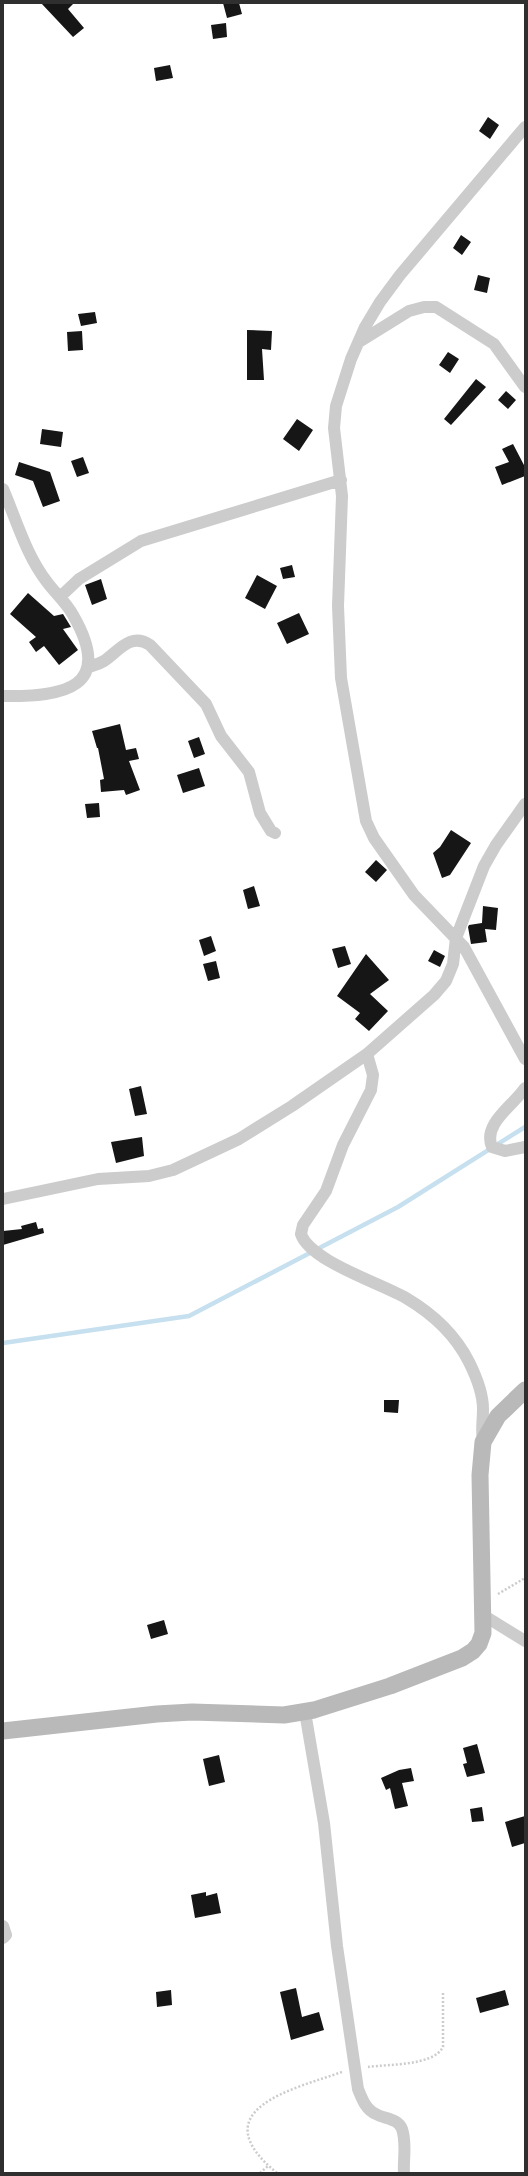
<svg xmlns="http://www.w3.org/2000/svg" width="528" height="2176" font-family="Helvetica,sans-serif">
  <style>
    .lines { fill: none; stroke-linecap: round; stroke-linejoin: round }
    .stream { stroke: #c6e0ef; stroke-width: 4.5 }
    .building { fill: #161616 }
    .path { stroke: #ccc; stroke-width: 2.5; stroke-dasharray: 2 2; stroke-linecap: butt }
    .street { stroke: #ccc; stroke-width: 12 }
    .secondary { stroke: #b9b9b9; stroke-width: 17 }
  </style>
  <rect width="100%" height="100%" fill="#fff"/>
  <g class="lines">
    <path class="stream" d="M3,1343L189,1316L398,1207L525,1127"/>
  </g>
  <path class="building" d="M41,3H74L68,9L84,28L73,37Z
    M223,3H239L242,14L227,18Z
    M226,23L227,37L213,39L211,25Z
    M170,65L173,78L156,81L154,68Z
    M488,117L499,125L490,139L479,131Z
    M461,235L471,242L462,255L453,248Z
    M478,275L490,278L487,293L474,290Z
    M95,312L97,323L81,326L78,314Z
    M247,330L272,331L271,350L262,349L264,380H247Z
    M82,331L83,350L68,351L67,332Z
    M448,352L459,359L450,373L439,365Z
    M476,379L486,387L451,425L444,419Z
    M506,391L516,400L508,409L498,400Z
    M297,419L313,430L299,451L283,439Z
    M42,429L63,432L61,447L40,444Z
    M513,444L525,467V476L502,485L495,467L509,462L502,449Z
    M83,457L89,473L77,477L71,461Z
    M19,462L50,472L60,501L43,507L33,481L15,475Z
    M292,565L295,577L283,579L280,568Z
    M257,575L277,586L265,609L245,598Z
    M101,579L107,599L92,605L85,585Z
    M28,593L54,616L63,614L71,627L63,629L78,650L59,665L44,646L36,652L29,642L36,637L10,614Z
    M299,613L309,634L287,644L277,623Z
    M120,724L126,750L136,748L139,759L129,761L140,790L126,795L124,790L101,792L100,780L104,779L98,748H97L92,731Z
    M199,737L205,754L194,758L188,741Z
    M199,768L205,786L183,793L177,775Z
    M99,803L100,817L87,818L85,804Z
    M451,830L471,843L450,875L442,878L433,853L440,847Z
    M376,860L387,870L376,882L365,872Z
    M254,886L260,906L248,909L243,890Z
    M483,906L498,908L496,930L485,929L487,942L471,944L468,927L469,925L482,923Z
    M211,936L216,951L204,956L199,940Z
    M345,946L351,964L338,968L332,949Z
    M434,950L445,956L440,967L428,961Z
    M366,954L389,980L370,994L388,1011L369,1031L355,1019L360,1013L337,996Z
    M216,961L220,978L208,981L203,964Z
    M141,1086L147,1114L135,1116L129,1089Z
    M142,1137L144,1156L116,1163L111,1142Z
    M36,1222L38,1229L43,1228L44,1233L3,1245V1231L22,1229L21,1226Z
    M384,1400H399L398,1413L384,1412Z
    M164,1620L168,1634L151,1639L147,1625Z
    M477,1744L485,1773L467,1777L463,1764L467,1763L463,1748Z
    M219,1755L225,1782L209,1786L203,1759Z
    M411,1768L414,1781L402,1783L408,1806L395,1809L390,1788L386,1790L381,1778L399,1770Z
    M482,1807L484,1821L472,1822L470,1809Z
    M525,1816V1843L512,1847L505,1822Z
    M206,1892V1896L217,1893L221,1913L195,1918L191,1895Z
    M296,1988L302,2017L319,2012L324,2030L291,2040L280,1992Z
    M171,1990L172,2005L157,2007L156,1992Z
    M505,1990L509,2005L480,2013L476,1998Z"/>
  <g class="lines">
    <path class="path" d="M498,1594L525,1578
      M368,2067C389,2064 433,2066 443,2047V1992
      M260,2173L268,2166
      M277,2173C200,2110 293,2089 342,2072"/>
    <path class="street" d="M525,127L400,275L380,302L365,327L351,359L336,406L334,428L342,496L338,606L341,678L366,821L374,838L414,895L464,947L525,1059
      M359,342L409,311L424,307H436L494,344L525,387
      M3,489C16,519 26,555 47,582C55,593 66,602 73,615C115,688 64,697 3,696
      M61,596L79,579L141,541L341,480
      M89,667C94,665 99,664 104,661C119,651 130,632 150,645L206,704L221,736L249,772L260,813L271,831L275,833
      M367,1054L373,1075L371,1090L343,1145L326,1191L303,1225L301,1234C310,1261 380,1283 406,1298C433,1314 455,1334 469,1362C476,1376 483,1394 483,1409C483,1421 481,1430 483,1442
      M525,1088C514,1105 482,1124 492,1147L505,1151L525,1147
      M3,1199L98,1179L149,1176L173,1170L239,1139L292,1106L367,1054L434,995L446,981L453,964L456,938L484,866L496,845L525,804
      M483,1615L525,1641
      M305,1712L324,1823L337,1946L358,2089C362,2099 366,2110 376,2114C384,2119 398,2118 402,2129C407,2143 403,2159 404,2173
      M3,1926L6,1935L3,1938"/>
    <path class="secondary" d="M3,1731L157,1714L192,1712L284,1715L314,1710L390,1686L462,1658L473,1651L479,1644L483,1633L480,1475L483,1442L498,1416L525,1390"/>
  </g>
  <rect width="528" height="2176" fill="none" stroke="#2f2f2f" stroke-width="8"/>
</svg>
